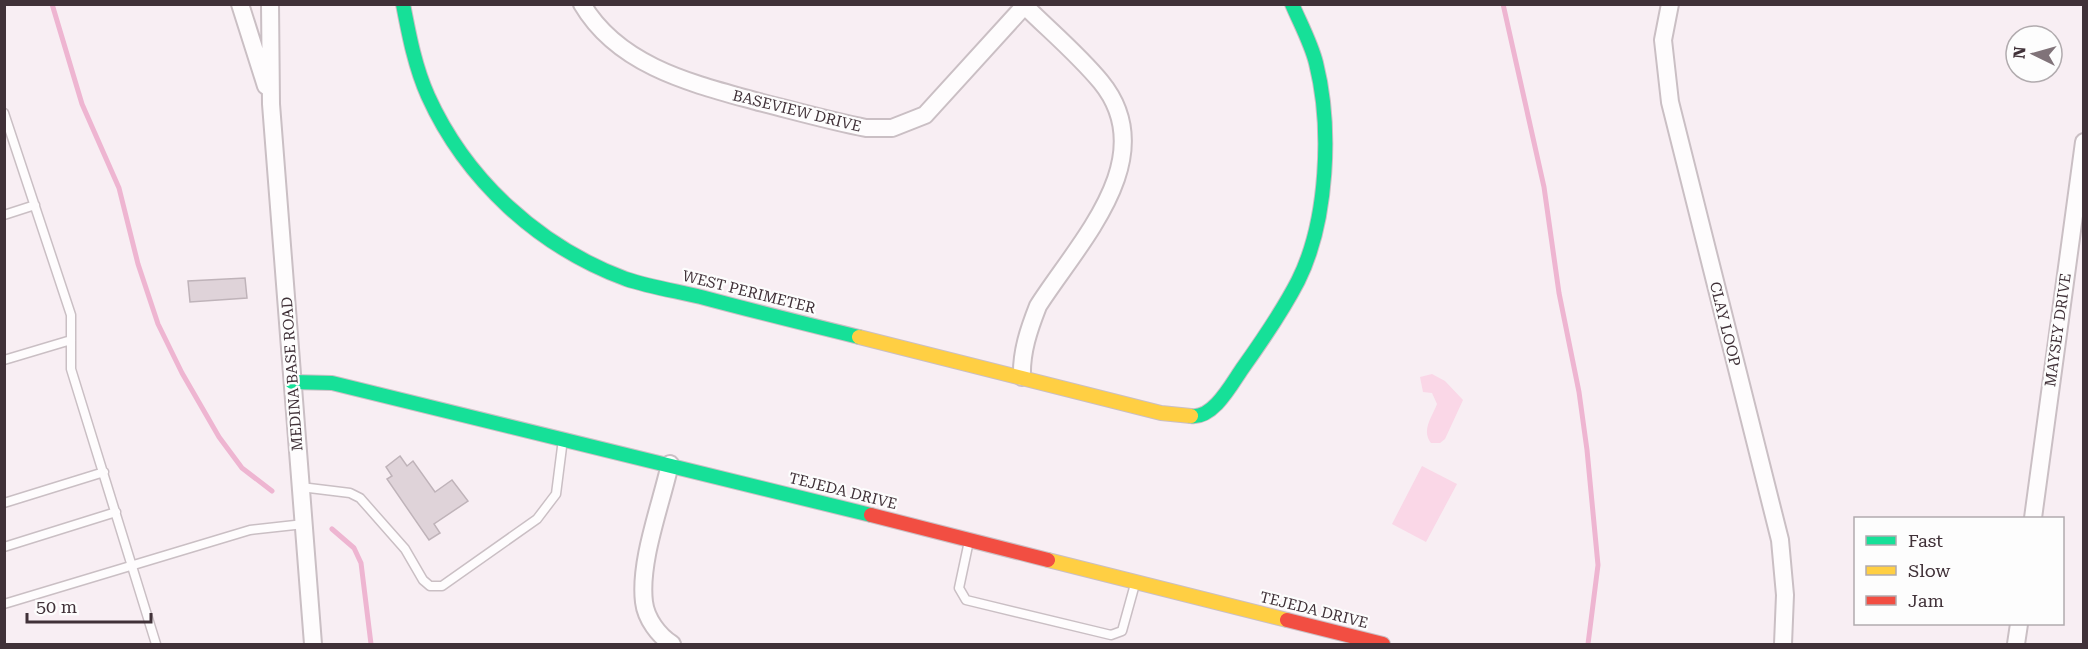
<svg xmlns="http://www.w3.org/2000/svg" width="2088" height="649" font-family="'Roboto Serif',serif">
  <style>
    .green { fill: #fad7e7 }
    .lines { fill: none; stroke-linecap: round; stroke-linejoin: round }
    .stream { stroke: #eeb5d1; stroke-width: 5 }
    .building { fill: #dfd3d9; stroke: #bfb3b9; stroke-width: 1.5 }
    .lane-casing { stroke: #cabfc4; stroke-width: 11 }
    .street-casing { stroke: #cabfc4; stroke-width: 20 }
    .fast-casing { stroke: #cabfc4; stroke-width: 16 }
    .slow-casing { stroke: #cabfc4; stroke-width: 16 }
    .jam-casing { stroke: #cabfc4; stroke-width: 16 }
    .lane { stroke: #fefcfd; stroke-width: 8 }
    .street { stroke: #fefcfd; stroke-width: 16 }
    .fast { stroke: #16e098; stroke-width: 14 }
    .slow { stroke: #ffcf43; stroke-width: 14 }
    .jam { stroke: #f24e42; stroke-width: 14 }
    .labels { text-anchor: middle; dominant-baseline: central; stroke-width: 4.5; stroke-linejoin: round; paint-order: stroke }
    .street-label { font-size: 15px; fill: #403138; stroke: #fdfdfd }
  </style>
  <rect width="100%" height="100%" fill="#f8eef3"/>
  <path class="green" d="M1432,374L1445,381L1463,400L1445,439L1440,443H1431C1421,431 1432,417 1437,404L1432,393L1423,392L1420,377Z
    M1422,466L1457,484L1426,542L1392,524Z"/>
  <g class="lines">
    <path class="stream" d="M52,4L82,104L119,188L138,264L158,324L182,373L219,437L242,468L272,491
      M1503,4L1544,187L1559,293L1579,392L1587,450L1598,565L1588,644
      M332,529L354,548L361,563L371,644"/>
  </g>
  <path class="building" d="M245,278L247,298L190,302L188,281Z
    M400,456L407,466L413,461L435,492L452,480L468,501L434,524L440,533L429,540L387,479L392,476L386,467Z"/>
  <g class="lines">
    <defs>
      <path id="lane" d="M4,113L71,315V369L156,644
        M4,215L35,205
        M4,360L71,340
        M301,487L350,493L360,498L405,549L423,580L430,586H442L537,519L556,494L563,439
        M4,503L104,472
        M969,541L959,588L966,600L1111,635L1122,631L1135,584
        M4,547L116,512
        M4,604L250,530L304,524"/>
      <path id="street" d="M240,4L266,86
        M270,4L271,104L313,644
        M582,4C619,67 694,84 759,102C795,111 830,121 866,128H892L925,115L1026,4
        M1670,4L1663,40L1670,102L1780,540L1785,595L1783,644
        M1022,377C1021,352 1029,329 1038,306C1078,243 1163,158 1101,82C1078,54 1049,30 1023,4
        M670,464C661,505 639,561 644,602C646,619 659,636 672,644
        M2033,518L2084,142
        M2016,644L2019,624"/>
      <path id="fast" d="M403,4C409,35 415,67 428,96C466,180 539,247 626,279C650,287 676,291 701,297C753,311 806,324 859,337
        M292,382L332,383L871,515
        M1191,416C1213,419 1231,385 1242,369C1262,341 1282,312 1298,281C1328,221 1332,127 1316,63C1311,43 1300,23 1292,4"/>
      <path id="slow" d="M859,337L1161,413L1191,416
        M1048,560L1287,620"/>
      <path id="jam" d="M871,515L1048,560
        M1287,620L1383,644"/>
    </defs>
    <use href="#lane" class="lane-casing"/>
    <use href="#street" class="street-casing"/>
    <use href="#fast" class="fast-casing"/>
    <use href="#slow" class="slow-casing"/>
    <use href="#jam" class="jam-casing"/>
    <use href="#lane" class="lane"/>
    <use href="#street" class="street"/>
    <use href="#fast" class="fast"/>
    <use href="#slow" class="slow"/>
    <use href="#jam" class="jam"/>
  </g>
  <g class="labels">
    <g class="street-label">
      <text transform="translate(797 111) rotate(14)">BASEVIEW DRIVE</text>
      <text transform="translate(749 292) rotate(14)">WEST PERIMETER</text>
      <text transform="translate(1725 324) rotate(76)">CLAY LOOP</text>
      <text transform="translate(2058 330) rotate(-82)">MAYSEY DRIVE</text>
      <text transform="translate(292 374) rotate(-94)">MEDINA BASE ROAD</text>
      <text transform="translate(843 491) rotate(14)">TEJEDA DRIVE</text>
      <text transform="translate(1314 610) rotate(14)">TEJEDA DRIVE</text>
    </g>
  </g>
  <rect width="2088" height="649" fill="none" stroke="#403138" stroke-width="12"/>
  <rect x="1854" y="517" width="210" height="108" fill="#fdfdfd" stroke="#b1abae" stroke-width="1.5"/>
  <rect x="1866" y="536" width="30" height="9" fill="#16e098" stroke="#b1abae" stroke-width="1.5"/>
  <text x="1908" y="547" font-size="18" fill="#403138">Fast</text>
  <rect x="1866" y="566" width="30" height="9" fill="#ffcf43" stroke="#b1abae" stroke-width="1.5"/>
  <text x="1908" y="577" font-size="18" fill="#403138">Slow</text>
  <rect x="1866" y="596" width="30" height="9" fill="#f24e42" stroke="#b1abae" stroke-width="1.5"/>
  <text x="1908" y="607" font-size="18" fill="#403138">Jam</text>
  <g transform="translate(2034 54) rotate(275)"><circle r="28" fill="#fdfdfd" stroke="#b1abae" stroke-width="1.5"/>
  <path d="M0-4.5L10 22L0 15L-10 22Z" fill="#807379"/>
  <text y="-9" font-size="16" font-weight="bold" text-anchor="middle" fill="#403138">N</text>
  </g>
  <path d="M27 613v9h124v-9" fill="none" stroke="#403138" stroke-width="3"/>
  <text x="36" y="613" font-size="18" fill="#403138" stroke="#fdfdfd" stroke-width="4.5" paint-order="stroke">50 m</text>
</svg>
